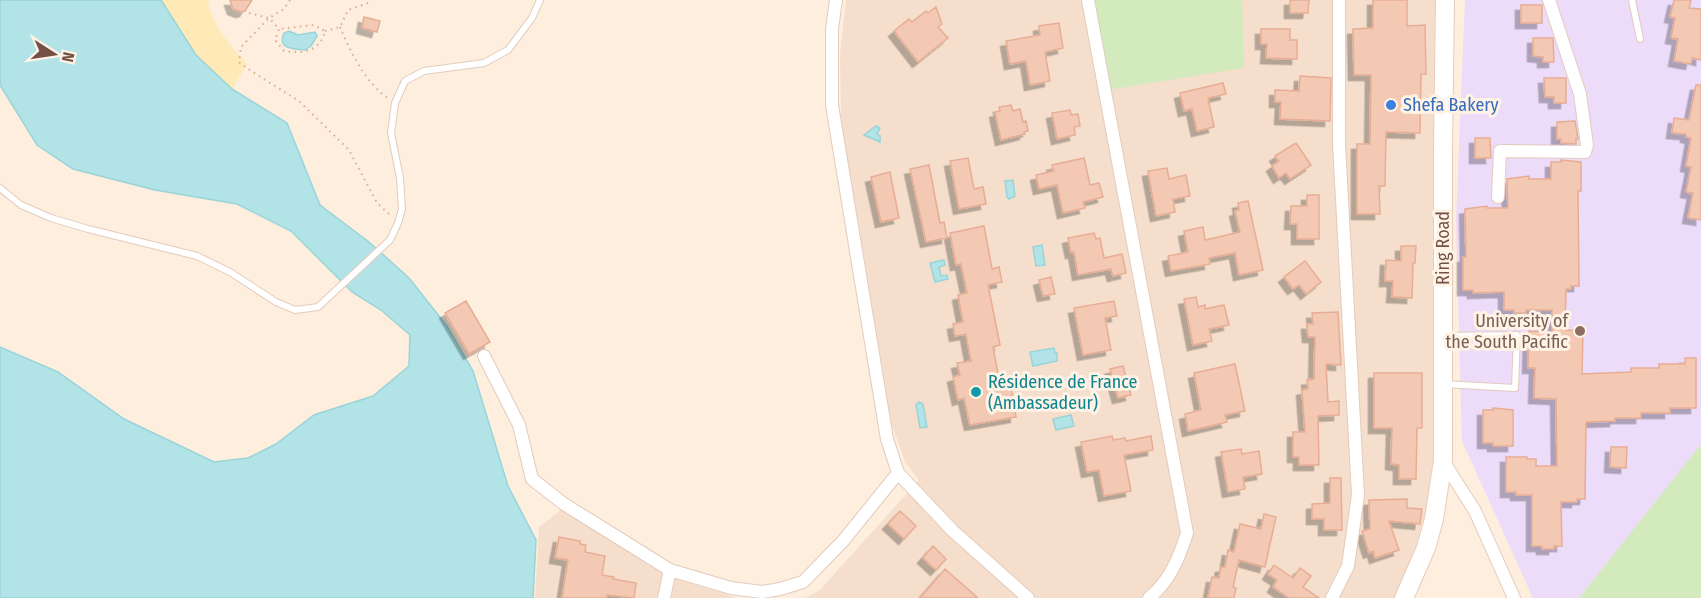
<svg xmlns="http://www.w3.org/2000/svg" width="1701" height="598" font-family="'Fira Sans Condensed',sans-serif">
  <style>
    .residential { fill: #f5dfcc }
    .education { fill: #ecdbf9 }
    .green { fill: #d2eabc }
    .sand { fill: #ffe9b6 }
    .water { fill: #b2e3e7; stroke: #98d4d9; stroke-width: 1.5 }
    .building { fill: #f4c9b4; stroke: #e7ad94; stroke-width: 1.5; filter: url(#shadow) }
    .lines { fill: none; stroke-linecap: round; stroke-linejoin: round }
    .lane-casing { stroke: #e3cbbd; stroke-width: 8 }
    .street-casing { stroke: #e3cbbd; stroke-width: 14 }
    .secondary-casing { stroke: #e8ccb9; stroke-width: 20 }
    .path { stroke: #d8ac98; stroke-width: 2; stroke-dasharray: 1.5 4.5; stroke-linecap: butt }
    .lane { stroke: #fff; stroke-width: 6 }
    .street { stroke: #fff; stroke-width: 12 }
    .secondary { stroke: #fff; stroke-width: 18 }
    .shop-dot { fill: #3f7fe0; stroke: #fff3e5; stroke-width: 2 }
    .education-dot { fill: #8d6e63; stroke: #fff3e5; stroke-width: 2 }
    .culture-dot { fill: #0f9aa8; stroke: #fff3e5; stroke-width: 2 }
    .labels { text-anchor: middle; dominant-baseline: central; stroke-width: 6; stroke-linejoin: round; paint-order: stroke }
    .shop-label { font-size: 18px; fill: #366cbe; stroke: #fff3e5; text-anchor: start }
    .street-label { font-size: 18px; fill: #735245; stroke: #fff3e5 }
    .education-label { font-size: 18px; fill: #785e54; stroke: #fff3e5; text-anchor: end }
    .culture-label { font-size: 18px; fill: #0d838f; stroke: #fff3e5; text-anchor: start }
  </style>
  <defs>
    <filter id="shadow"><feDropShadow dx="-5.5" dy="5.5" stdDeviation="0" flood-color="#0004"/></filter>
  </defs>
  <rect width="100%" height="100%" fill="#fdeede"/>
  <path class="residential" d="M846,0H1437L1443,461L1404,598H805L820,590L919,480L905,462L891,422L841,118L840,54Z
    M561,510L659,569L686,582L737,598H535L539,527Z"/>
  <path class="education" d="M1465,0H1701V445L1579,598H1533L1462,441L1456,221Z"/>
  <path class="green" d="M1095,0H1242L1244,68L1107,90Z
    M1701,445V598H1579L1698,448Z"/>
  <path class="sand" d="M161,0H208C212,26 230,45 247,64L232,89L196,55Z"/>
  <path class="water" d="M0,0H161L196,55L232,89L287,123L320,205L369,242L409,278L447,326L473,371L508,486L536,540L533,598H0V347L58,372L124,419L214,462L248,458L276,444L314,415L373,396L409,366L410,335L381,310L352,292L291,231L237,204L155,190L73,169L37,145L0,85Z
    M289,31L298,35L315,32L317,36L311,46L305,50C293,49 277,49 284,33Z
    M876,126L880,128L877,134L880,136V142L864,135Z
    M1013,180L1015,196L1009,199L1007,197L1005,181Z
    M1042,245L1045,265L1036,266L1033,247Z
    M944,260L945,265L939,267L941,276L947,275L948,279L935,282L930,263Z
    M1054,348L1055,353H1057V361L1033,366L1030,352Z
    M919,402L923,404L927,427L920,428L916,405Z
    M1071,415L1074,426L1056,430L1053,419Z"/>
  <path class="building" d="M230,0H252L245,11L241,12L233,9Z
    M1290,0H1309L1308,13H1290Z
    M1373,0H1407V26L1425,25L1426,74H1421L1420,133L1386,132L1385,186H1379L1380,214H1357V144H1370L1371,75H1354L1353,29L1373,28Z
    M1674,0H1691L1689,8L1701,9V60L1692,58L1691,64L1674,61L1678,39L1671,38L1675,18L1670,17Z
    M1521,5H1542V23H1521Z
    M936,7L942,24L938,27L948,38L918,62L894,31L909,19L912,22L926,11L928,13Z
    M364,17L380,21L377,32L362,28Z
    M1059,23L1063,48L1045,52L1050,81L1030,85L1026,61L1010,64L1006,41L1040,35L1039,26Z
    M1261,29H1290V40H1297V59L1266,58L1267,44H1261Z
    M1533,38H1553L1554,62H1543V57L1533,56Z
    M1300,76L1331,78L1330,121L1280,119L1281,102H1275V90L1299,91Z
    M1544,78H1566V103H1554V97H1545Z
    M1223,83L1226,94L1208,98L1214,127L1197,131L1192,109L1184,111L1180,93Z
    M1696,85H1701V220L1688,218L1693,193L1686,192L1691,167L1686,166L1691,138L1686,137V134L1672,133L1674,118L1689,120Z
    M1011,105L1013,111L1020,109L1023,122L1026,121L1028,131L1024,132L1025,134L1001,140L995,112L1000,111L999,107Z
    M1070,110L1071,115L1078,114L1080,126L1074,127L1075,135L1057,139L1052,113Z
    M1575,121L1578,139H1576V144L1561,143V139H1557V122Z
    M1475,138H1490L1491,158H1475Z
    M1296,143L1311,165L1290,179L1286,173L1279,178L1272,166L1279,161L1275,156Z
    M968,158L974,189L983,187L986,204L959,209L950,161Z
    M1084,158L1090,185L1099,183L1103,197L1083,202L1085,208L1063,213L1057,185L1039,189L1036,175L1054,171L1052,165Z
    M1561,160L1581,162V191H1578L1579,286H1571V289H1566L1565,330L1583,331L1582,374L1631,372V368H1659V364H1685V358H1696V408H1670V413H1641V418H1615V421L1586,422L1585,499H1577V502H1561L1562,546H1554V549H1542V546H1532V495H1516V492H1506V457H1527V459H1536V466H1557L1556,399L1534,398L1535,368H1528L1529,331L1552,332V310H1526V313H1514V310H1504V292L1473,293V290H1463V257H1466L1465,209L1487,206V208H1508L1507,179L1529,176V179H1551V162H1561Z
    M929,165L940,223L944,222L947,238L926,242L910,169Z
    M1167,168L1169,179L1186,175L1190,196L1173,199L1175,212L1156,216L1148,171Z
    M890,172L899,218L881,222L871,177Z
    M1307,195H1319V239H1297V224H1290L1291,206H1307Z
    M1248,201L1263,270L1239,275L1235,253L1209,258L1210,264L1171,271L1168,256L1188,252L1184,231L1203,227L1205,240L1240,232L1235,211L1239,210L1238,203Z
    M984,226L992,269L999,267L1002,282L988,285L1000,345L993,347L1001,390L1011,388L1016,417L970,425L964,398L958,400L953,377L960,375L957,363L971,361L966,334L955,336L953,324L963,322L958,295L967,293L961,264L956,265L950,233Z
    M1094,233L1096,239L1100,238L1104,258L1122,254L1126,273L1113,276L1111,269L1078,275L1074,252L1071,253L1068,238Z
    M1401,246H1416L1415,263H1413L1412,298L1392,297L1393,281H1385L1386,260L1401,261Z
    M1305,261L1321,282L1306,294L1299,285L1293,289L1284,277Z
    M1051,277L1055,294L1043,296L1039,280Z
    M1196,297L1198,307L1205,305V309L1224,305L1229,325L1209,329L1212,341L1193,345L1184,299Z
    M466,301L490,342L469,354L445,313Z
    M1114,301L1117,316L1105,318L1111,350L1083,355L1074,308Z
    M1338,312L1341,365L1326,364L1328,402L1339,401V415L1318,416L1319,465H1299V457H1293V432H1305L1302,390L1308,389L1307,380L1314,379L1315,337H1308L1307,324H1313L1312,313Z
    M1235,364L1245,411L1225,415L1227,422L1188,431L1185,414L1201,410L1194,373Z
    M1123,366L1131,395L1118,398L1110,369Z
    M1374,373H1422V428H1417L1416,479H1399V465L1391,464L1392,428H1374Z
    M1493,408L1513,410V446H1493V443H1483V410H1493Z
    M1112,436L1113,440L1125,438L1126,441L1151,436L1153,450L1124,455L1131,491L1104,496L1099,470L1087,472L1081,442Z
    M1611,447H1627L1626,468L1610,467Z
    M1241,449L1242,454L1259,451L1262,474L1243,477L1245,489L1228,492L1221,452Z
    M1330,478H1341L1342,530H1324V519H1312V504L1330,503Z
    M1407,499V508L1422,509L1420,524L1389,521L1399,550L1375,558L1373,551L1369,553L1362,531L1370,529L1369,500Z
    M900,511L916,526L904,539L888,524Z
    M1264,514L1276,517L1265,567L1239,560L1233,587L1236,588L1234,598H1208L1212,577L1219,578L1221,567H1225L1228,550L1234,552L1240,524L1261,529Z
    M559,537L580,541V544L586,545L585,552L605,556L602,575L614,577L613,579L636,583L634,598L607,595V598H562L568,560L555,558Z
    M933,546L946,559L936,570L923,558Z
    M1274,565L1293,578L1300,568L1311,576L1303,587L1319,598H1289L1273,587L1277,580L1268,574Z
    M945,569L978,598H920Z"/>
  <g class="lines">
    <defs>
      <path id="lane" d="M1632,0L1640,39
        M0,188L21,205L51,218L88,229L197,256L230,272L276,302L295,310L318,307L390,240L398,223L402,209L400,178L391,133L395,103L405,81L424,71L484,63L508,50L532,18L540,0
        M1444,336L1517,335L1515,388L1444,384"/>
      <path id="street" d="M836,0L832,29V105L887,439L898,473L953,531L1028,598
        M1088,0L1187,533C1179,558 1170,581 1149,598
        M1498,197L1500,151L1585,152L1587,145L1580,94L1549,0
        M484,356L519,425L532,479L564,504L670,570L731,588L762,592L780,589L803,582L843,541L898,473
        M1443,461L1475,511L1514,598
        M664,598L670,570
        M1332,598L1348,566L1358,495L1339,144V0"/>
      <path id="secondary" d="M1404,598L1426,548L1434,519L1443,461V150L1445,0"/>
    </defs>
    <use href="#lane" class="lane-casing"/>
    <use href="#street" class="street-casing"/>
    <use href="#secondary" class="secondary-casing"/>
    <path class="path" d="M290,0L284,9L269,18L241,47L239,62L251,71L299,101L349,150L377,203L389,214
      M249,13L269,18L279,29L275,40L284,51C302,54 320,52 325,31L314,25L279,29
      M340,27C350,51 366,84 388,98
      M325,31L340,27L348,10L368,3V0"/>
    <use href="#lane" class="lane"/>
    <use href="#street" class="street"/>
    <use href="#secondary" class="secondary"/>
  </g>
  <circle class="shop-dot" cx="1391" cy="105" r="6"/>
  <circle class="education-dot" cx="1580" cy="331" r="6"/>
  <circle class="culture-dot" cx="976" cy="392" r="6"/>
  <g class="labels">
    <g class="shop-label">
      <text x="1403" y="105">Shefa Bakery</text>
    </g>
    <g class="street-label">
      <text transform="translate(1443 248) rotate(-90)">Ring Road</text>
    </g>
    <g class="education-label">
      <text x="1568" y="321">University of<tspan x="1568" dy="21">the South Pacific</tspan></text>
    </g>
    <g class="culture-label">
      <text x="988" y="382">Résidence de France<tspan x="988" dy="21">(Ambassadeur)</tspan></text>
    </g>
  </g>
  <g transform="translate(54 54) rotate(102)" stroke="#fff3e5" stroke-width="4.5" paint-order="stroke">
  <path d="M0-4.5L10 22L0 15L-10 22Z" fill="#735245"/>
  <text y="-9" font-size="16" font-weight="bold" text-anchor="middle" fill="#735245">N</text>
  </g>
</svg>
